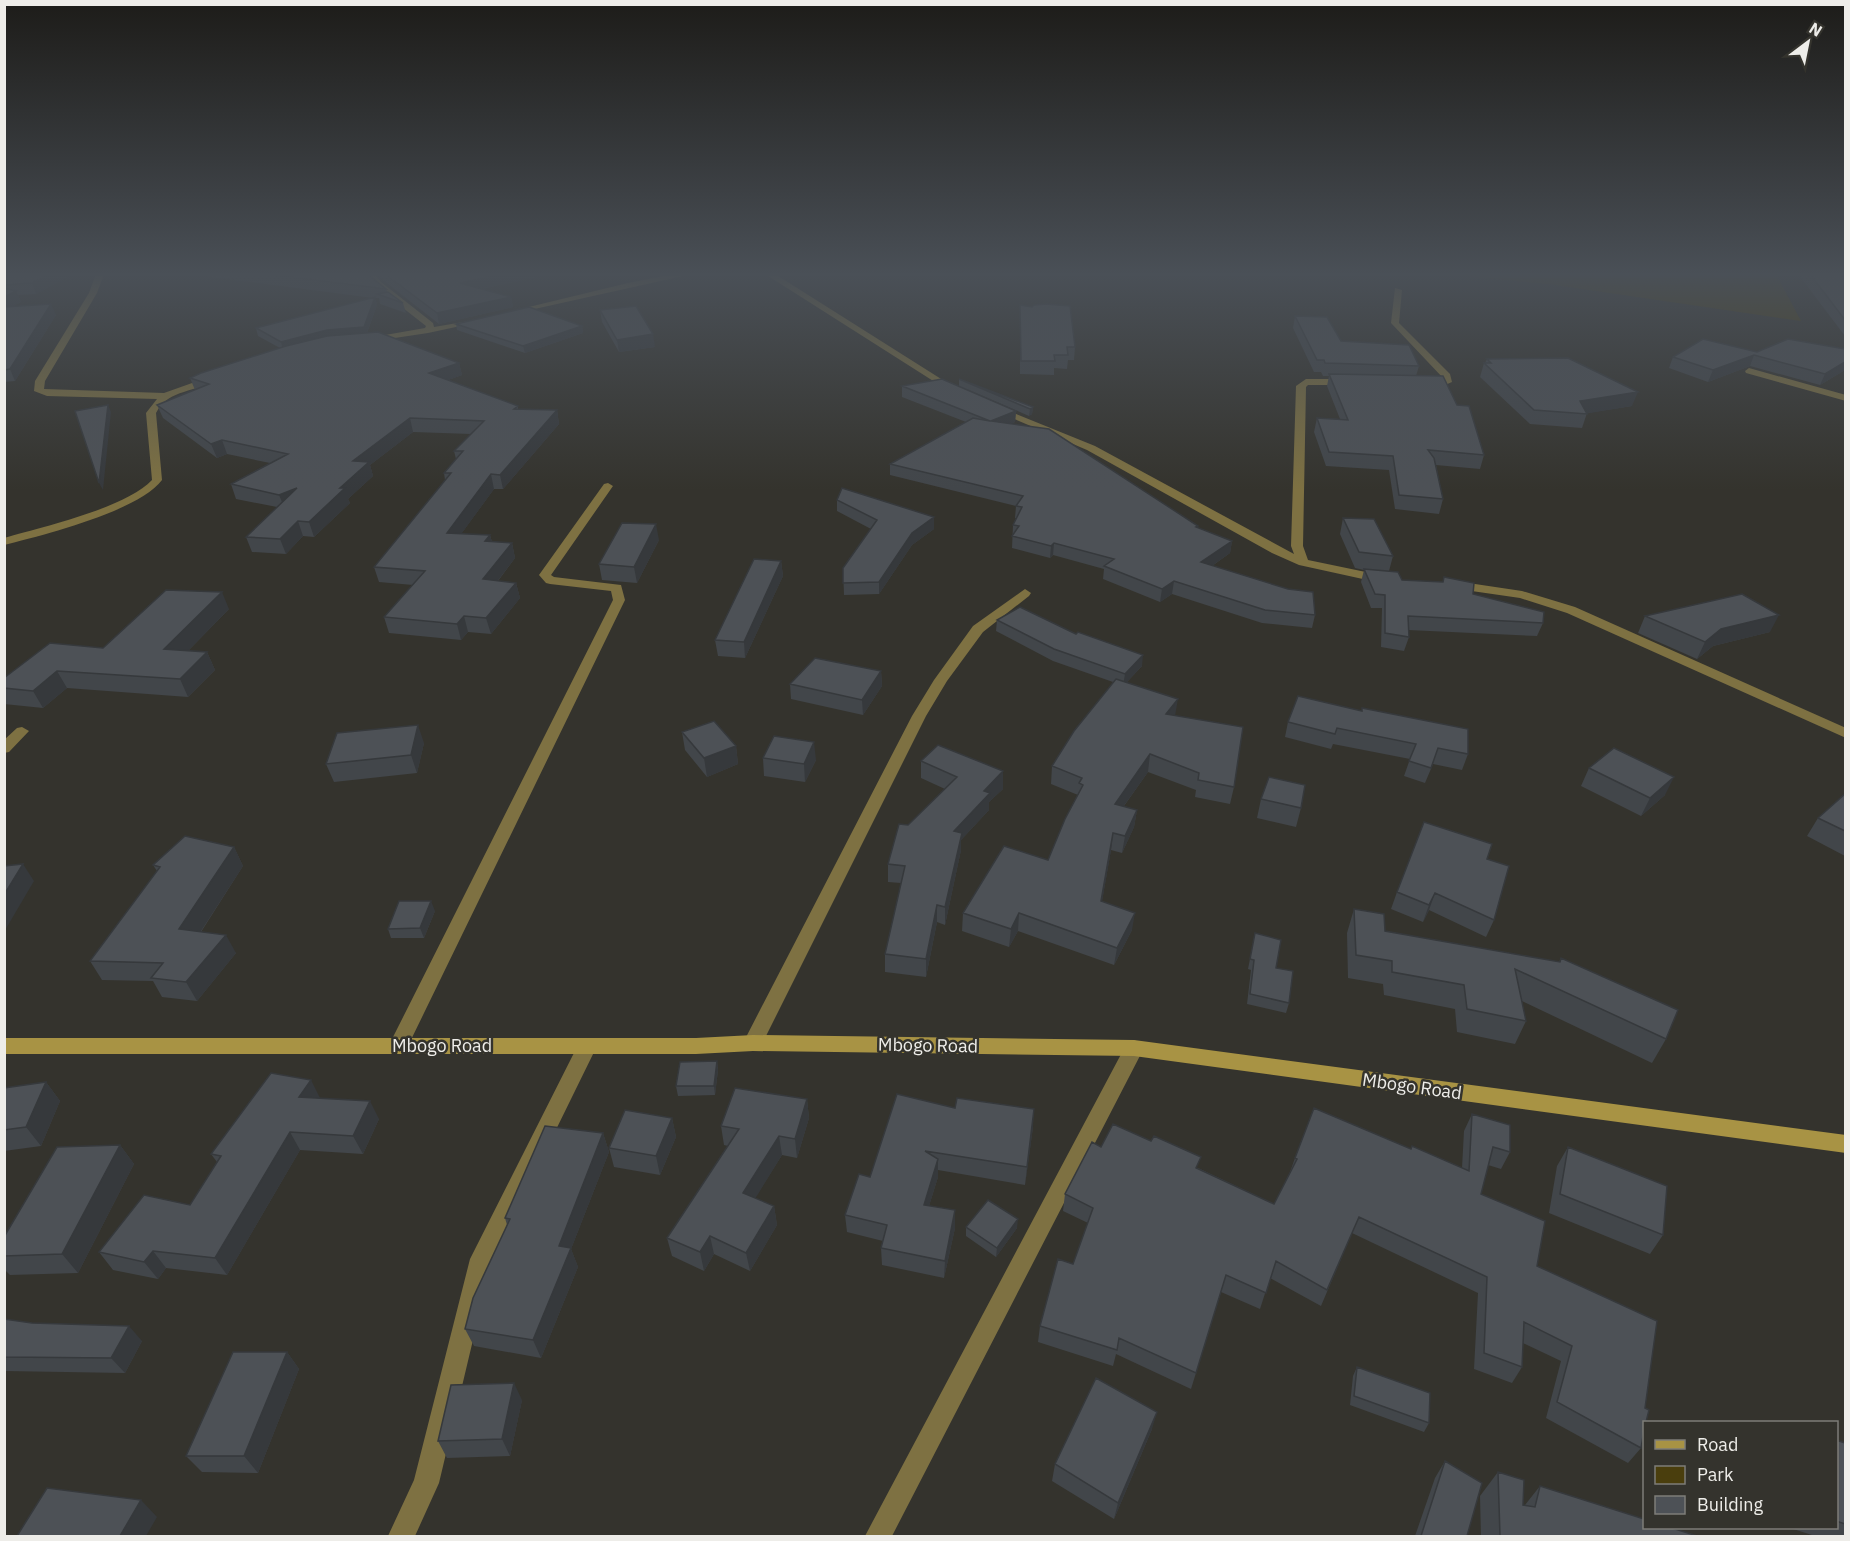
<svg xmlns="http://www.w3.org/2000/svg" width="1850" height="1541" font-family="'IBM Plex Sans',sans-serif">
  <style>
    .green { fill: #4a3e0d }
    .lines { fill: none; stroke-linecap: round; stroke-linejoin: round }
    .street { fill: #7e7142; fill-rule: evenodd }
    .secondary { fill: #a89344; fill-rule: evenodd }
    .wall { fill: #42464a }
    .shaded-wall { fill: #36393c }
    .building { fill: #4d5156; stroke: #36393c; stroke-width: 1.5 }
    .labels { text-anchor: middle; dominant-baseline: central; stroke-width: 5; stroke-linejoin: round; paint-order: stroke }
    .near-street-label { font-size: 18px; fill: #eeede9; stroke: #34332d }
  </style>
  <rect width="100%" height="100%" fill="#34332d"/>
  <path class="green" d="M1444,274H1776L1801,321L1548,284Z"/>
  <g class="lines">
    <path class="street" d="M96,274H104L97,293L45,381L44,389L164,393L209,377L217,379C197,393 169,388 156,413L162,480C139,511 44,535 4,545V538C42,527 126,508 152,480L146,413L157,399L47,396L34,391L35,381L89,293Z
      M367,274H375L381,282L433,323L434,327L475,320L479,322L428,333L368,342V338L425,328L426,326L375,286Z
      M674,274H692L512,314L508,312L628,283Z
      M765,274H775L957,389L949,391Z
      M1395,288L1402,290L1399,323L1450,374L1452,382C1444,386 1431,389 1423,384L1444,379L1391,323Z
      M1749,368L1846,395V401L1746,373L1745,371Z
      M1306,379H1347L1352,382L1347,385H1308L1306,387L1303,546L1308,560L1385,576V582L1381,583L1299,565L1272,553L1087,450L991,409L999,407L1095,446L1294,554L1291,546L1296,386Z
      M608,483L613,486L551,575L554,577L621,585L625,600L406,1050L399,1053L392,1050L389,1045L613,600L611,591L550,584L546,583L539,575L604,484Z
      M1455,581L1522,591L1575,607L1846,728V738L1567,613L1520,598L1451,588L1449,585Z
      M1025,589L1031,593L1029,596L983,632L947,681L926,716L760,1048L753,1051L746,1048L743,1043L912,716L934,680L973,626Z
      M22,727L29,731L9,752L4,753V740L17,728Z
      M587,1038L594,1041L597,1046L492,1260L439,1483L415,1536H388L414,1480L470,1259L580,1041Z
      M1134,1040L1141,1043L1144,1048L892,1536H865L1127,1043Z"/>
    <path class="secondary" d="M753,1035L1134,1040L1846,1135V1153L1134,1056L753,1051L696,1054H4V1038H696Z"/>
  </g>
  <path class="wall" d="M4,274H73L36,294L18,295L21,302L13,306L56,315L15,381L4,382Z
    M188,274H369L371,277L386,289L387,292L403,303L406,313L380,304L379,298H375L377,305L367,333L459,363L462,375L448,380L518,406V409L557,410L559,424L503,489H494L461,534L490,535L492,542L512,543L515,558L498,581L516,583L520,598L491,634L468,632L461,640L389,633L384,617L413,585L379,582L374,567L445,480L444,473L456,459L454,451L471,434L413,432L370,465L373,476L348,499L350,503L314,537L303,536L286,554L252,552L246,537L277,507L236,499L231,484L270,463L227,454L217,458L163,418L157,405L195,390L190,378L280,348L258,336L256,328L373,298Z
    M377,274H549L482,289L511,297L513,307L439,324L383,280Z
    M1798,274H1841L1845,280V336Z
    M1020,305L1075,347L1074,360H1068L1067,369L1054,368V375L1020,374Z
    M600,310L655,347L619,352L602,322Z
    M1295,316L1341,341L1419,366L1416,376L1457,405L1484,455L1480,469L1436,465L1443,499L1439,514L1395,509L1389,470L1326,466L1314,432L1317,418L1340,419L1327,386L1329,376H1323L1321,372H1314L1293,328Z
    M456,324L582,326L583,333L525,353L457,330Z
    M1845,349V370L1820,385L1750,366L1708,382L1669,368L1673,357L1757,352Z
    M1487,359L1632,406L1587,413L1582,428L1530,424L1480,377L1484,363H1485Z
    M959,379L1033,407L1032,414L1029,416L962,387L1016,411L1015,422L1010,424L1198,526V528L1232,541L1230,553L1212,566L1315,615L1312,628L1262,623L1172,594L1160,602L1103,579L1104,569L1053,555L1050,558L1012,548L1013,525L1016,518H1015L1016,506L890,475V464L966,422L902,397V386H959Z
    M837,500L934,517V529L912,545L879,594L844,595L843,568L871,529L837,511Z
    M1343,518L1393,556L1389,571L1402,580L1473,594L1543,623L1537,636L1408,630L1409,637L1404,651L1381,647L1382,608H1371L1361,582L1364,570L1355,568L1340,534Z
    M659,540L637,583L602,580L599,564Z
    M781,561L783,576L745,658L718,656L715,640Z
    M229,609L188,651L207,652L215,670L188,697L67,688L43,708L4,704V678L103,648Z
    M1645,616L1770,632L1713,646L1697,659L1638,633Z
    M997,620L1142,666L1127,682L1175,715L1234,787L1230,804L1195,797L1196,790L1148,772L1124,806L1137,810L1134,827L1122,853L1111,850L1102,901L1132,930L1114,965L1018,931L1009,947L962,931L963,913L1048,860L1078,795L1051,784L1052,766L1113,682L1053,661L996,631Z
    M881,671L882,686L863,715L791,699L790,684Z
    M1298,696L1468,754L1462,770L1433,764L1425,783L1404,776L1410,759L1333,744L1331,749L1285,737L1288,722Z
    M682,732L736,746L738,764L707,777L685,750Z
    M424,743L417,773L334,782L326,764Z
    M763,758L816,760L805,782L764,776Z
    M921,761L1003,771V789L989,802V810L961,840V850L945,925L937,922L926,977L885,972V954L901,883L888,882V864L908,825L945,789L921,778Z
    M1589,768L1665,795L1641,816L1581,786Z
    M1845,794V856L1807,836L1818,818Z
    M1261,799L1301,808L1296,827L1257,818Z
    M234,847L243,866L201,932L236,953L197,1001L162,997L153,981L102,980L90,961L157,871L153,865Z
    M1487,859L1494,920L1486,937L1429,910L1423,922L1391,909L1397,892Z
    M1354,909L1385,931L1559,962L1561,958L1666,1039L1652,1063L1522,1001L1526,1021L1515,1044L1457,1032L1455,1009L1384,995L1383,984L1348,978L1347,933Z
    M435,911L424,938H391L388,929Z
    M1255,933L1276,968L1289,1003L1286,1013L1247,1004L1251,970L1248,969Z
    M717,1061L718,1070L715,1095L678,1096L676,1086Z
    M46,1082L60,1101L41,1146L4,1151V1088Z
    M897,1094L1033,1127L1025,1185L938,1170V1177L929,1206L955,1228L944,1278L882,1265L881,1248L883,1241L847,1232L845,1215L870,1177Z
    M320,1098L379,1119L363,1154L300,1150L227,1275L166,1268L158,1279L113,1270L99,1252L190,1205L217,1162L211,1154Z
    M807,1099L809,1118L797,1158L782,1155L755,1198L774,1206L777,1225L750,1271L714,1254L704,1271L672,1256L667,1238L728,1146L724,1145L721,1126Z
    M1472,1114L1510,1152L1501,1169L1488,1165L1481,1194L1537,1266L1645,1408L1641,1448L1628,1463L1546,1418L1561,1361L1523,1343L1522,1367L1512,1383L1474,1369L1478,1293L1352,1233L1321,1306L1270,1278L1260,1309L1221,1292L1191,1389L1116,1354L1113,1366L1038,1342L1040,1326L1073,1264L1088,1223L1063,1211L1065,1194L1101,1147L1198,1168L1274,1204L1290,1172L1295,1158L1411,1149L1462,1168L1464,1131Z
    M672,1118L676,1137L660,1175L614,1167L609,1148Z
    M603,1133L609,1152L571,1249L578,1267L541,1358L474,1346L465,1329L507,1225L505,1218Z
    M120,1145L134,1164L78,1273L10,1275L4,1269V1237Z
    M1568,1147L1663,1235L1650,1254L1549,1213L1557,1166Z
    M966,1227L1017,1228L996,1257L966,1236Z
    M4,1319L142,1341L125,1373L4,1371Z
    M287,1352L299,1369L258,1473L202,1472L186,1456Z
    M1357,1367L1429,1423L1424,1432L1350,1405L1353,1376Z
    M522,1400L510,1456L447,1458L438,1441Z
    M1152,1429L1114,1519L1052,1481L1055,1464Z
    M1836,1440L1845,1443V1536H1815L1787,1527H1836Z
    M1445,1461L1467,1536H1415L1435,1478Z
    M1498,1472L1523,1505H1525L1540,1486L1697,1536H1481L1480,1496Z"/>
  <path class="shaded-wall" d="M49,274H73L36,294L32,283Z
    M500,274H549L462,293L460,283Z
    M16,291L21,302L4,311V297Z
    M375,297L377,305L366,335L283,350L281,342L327,330Z
    M511,297L513,307L439,324L437,313Z
    M51,304L56,315L15,381L10,369Z
    M582,326L583,333L525,353L523,346Z
    M653,334L655,347L619,352L617,340Z
    M1754,355L1750,366L1708,382L1713,370Z
    M1845,362V370L1820,385L1825,374Z
    M459,363L462,375L432,386L429,373Z
    M1638,392L1632,406L1584,414L1580,401Z
    M108,405L111,412L103,490L99,483Z
    M1033,407L1032,414L1029,416L1030,409Z
    M557,410L559,424L503,489L500,475Z
    M1016,411L1015,422L991,432V421Z
    M410,418L413,432L370,465L373,476L348,499L350,503L314,537L309,522L340,488L353,461Z
    M222,440L227,454L217,458L211,444Z
    M491,474L494,489L451,548L447,533Z
    M297,488L285,509L279,495Z
    M934,517V529L912,545L879,594V582L912,533Z
    M298,521L303,536L286,554L280,539Z
    M656,524L659,540L637,583L634,567Z
    M490,535L494,550L485,541Z
    M1232,541L1230,553L1199,575L1201,562Z
    M512,543L515,558L487,595L483,579Z
    M1054,543L1053,555L1050,558L1051,546Z
    M781,561L783,576L745,658L744,642Z
    M1174,581L1172,594L1160,602L1162,589Z
    M516,583L520,598L491,634L486,618Z
    M222,592L229,609L172,667L164,649Z
    M1779,615L1770,632L1713,646L1697,659L1705,642L1721,629Z
    M464,616L468,632L461,640L457,624Z
    M207,652L215,670L188,697L180,679Z
    M1143,655L1142,666L1123,686L1125,674Z
    M57,671L67,688L43,708L33,691Z
    M881,671L882,686L863,715L862,700Z
    M1178,699L1175,716L1166,714Z
    M418,725L424,743L417,773L411,755Z
    M814,742L816,760L805,782L804,764Z
    M736,746L738,764L707,777L704,758Z
    M1150,754L1148,772L1113,821L1115,804Z
    M1003,771V789L989,802V810L961,840V850L945,925V907L954,831L984,791Z
    M1674,777L1665,795L1641,816L1650,798Z
    M1137,810L1134,827L1122,853L1125,836Z
    M1113,833L1111,850L1099,919L1101,901Z
    M234,847L243,866L190,948L179,929Z
    M23,864L34,881L4,932V895Z
    M1435,893L1429,910L1423,922L1429,905Z
    M431,901L435,911L424,938L420,928Z
    M937,905V922L926,977V959Z
    M1019,913L1018,931L1009,947L1011,929Z
    M1135,913L1132,930L1114,965L1117,948Z
    M226,935L236,953L197,1001L186,982Z
    M717,1061L718,1070L715,1095L714,1086Z
    M311,1080L320,1098L299,1097Z
    M46,1082L60,1101L41,1146L26,1127Z
    M807,1099L809,1118L797,1158L795,1139Z
    M370,1101L379,1119L363,1154L353,1136Z
    M1034,1109L1033,1127L1025,1185L1027,1167Z
    M672,1118L676,1137L660,1175L656,1156Z
    M290,1132L300,1150L227,1275L215,1258Z
    M603,1133L609,1152L571,1249L578,1267L541,1358L533,1340L559,1246Z
    M779,1136L782,1155L747,1212L743,1193Z
    M120,1145L134,1164L78,1273L62,1254Z
    M938,1159V1177L924,1222V1205Z
    M774,1206L777,1225L750,1271L746,1253Z
    M955,1210V1228L944,1278L945,1261Z
    M1018,1219L1017,1228L996,1257L997,1248Z
    M710,1236L714,1254L704,1271L700,1252Z
    M153,1251L166,1268L158,1279L144,1262Z
    M129,1326L142,1341L125,1373L111,1358Z
    M287,1352L299,1369L258,1473L244,1456Z
    M514,1383L522,1400L510,1456L502,1439Z
    M1157,1412L1152,1429L1114,1519L1118,1503Z
    M141,1500L157,1517L146,1536H120Z"/>
  <path class="building" d="M4,274H49L32,283L4,285Z
    M266,274H369L371,277L386,289Z
    M385,274H500L460,283L511,297L437,313Z
    M1810,274H1841L1845,280V320Z
    M4,288L16,291L4,297Z
    M388,292L403,303L377,294Z
    M375,297L364,327L327,330L281,342L256,328Z
    M51,304L10,369L4,370V307Z
    M1046,304L1070,306L1075,347H1067L1068,355H1054L1055,361H1021L1020,305L1032,307L1034,305Z
    M636,306L653,334L617,340L600,310Z
    M529,307L582,326L523,346L456,324Z
    M1295,316L1327,317L1341,341L1409,345L1419,366L1325,363L1324,360H1317Z
    M378,332L459,363L429,373L518,406L514,409L557,410L500,475L491,474L447,533L490,535L485,541L512,543L483,579L516,583L486,618L464,616L457,624L384,617L425,571L374,567L451,473H444L463,451H454L484,421L410,418L353,461L369,462L340,488H345L309,522L298,521L280,539L246,537L297,488L279,495L231,484L288,454L222,440L211,444L157,405L209,384L190,378L201,373L286,346L327,336Z
    M1703,339L1757,352L1788,339L1845,349V362L1825,374L1754,355L1713,370L1673,357Z
    M1568,358L1638,392L1580,401L1587,414L1534,410L1484,363H1491L1487,359Z
    M1329,374L1443,376L1457,405L1469,406L1484,455L1428,450L1434,458L1443,499L1399,495L1393,456L1329,452L1317,418L1348,420Z
    M942,379L1016,411L991,421L1049,429L1198,526L1196,527L1232,541L1201,562L1288,589L1313,592L1315,615L1265,610L1174,581L1162,589L1104,566L1114,559L1054,543L1051,546L1012,536L1019,526L1013,525L1022,507L1016,506L1023,496L890,464L973,418L990,421L902,386Z
    M959,379L1033,407L1030,409Z
    M108,405L99,483L75,411Z
    M842,488L934,517L912,533L879,582L843,583V568L877,520L837,500Z
    M1343,518L1374,519L1393,556L1359,552Z
    M622,523L656,524L634,567L599,564Z
    M754,559L781,561L744,642L715,640Z
    M1364,569L1398,572L1402,580L1443,582L1444,577L1474,583L1473,594L1544,612L1543,623L1408,616L1409,637L1385,633V595L1375,594Z
    M166,590L222,592L164,649L207,652L180,679L57,671L33,691L4,688V678L50,643L103,648Z
    M1742,594L1779,615L1721,629L1705,642L1645,616Z
    M1020,607L1076,634L1078,632L1143,655L1125,674L1054,649L997,620Z
    M815,658L881,671L862,700L790,684Z
    M1116,679L1178,699L1166,714L1243,727L1234,787L1198,780L1199,773L1150,754L1115,804L1137,810L1125,836L1113,833L1101,901L1135,913L1117,948L1019,913L1011,929L963,913L1004,846L1048,860L1065,819L1083,785L1079,783L1082,778L1052,766L1074,731Z
    M1298,696L1362,711V708L1468,729V754L1438,748L1431,768L1409,761L1416,744L1337,728L1335,734L1288,722Z
    M714,721L736,746L704,758L682,732Z
    M418,725L411,755L326,764L337,733Z
    M774,736L814,742L804,764L763,758Z
    M938,745L1003,771L984,791L990,793L954,831L962,833L945,907L937,905L926,959L885,954L905,866L888,864L899,824L908,825L957,777L921,761Z
    M1614,748L1674,777L1650,798L1589,768Z
    M1269,777L1305,785L1301,808L1261,799Z
    M1845,794V831L1818,818Z
    M1424,822L1492,844L1487,859L1509,866L1494,920L1435,893L1429,905L1397,892Z
    M185,836L234,847L179,929L226,935L186,982L151,978L163,963L90,961L160,867L153,865Z
    M23,864L4,895V866Z
    M399,901H431L420,928L388,929Z
    M1354,909L1384,914L1385,931L1560,962L1561,958L1678,1010L1666,1039L1515,969L1526,1021L1467,1009L1464,985L1392,972V961L1356,955Z
    M1255,933L1281,940L1276,968L1293,971L1289,1003L1250,994L1254,960L1250,959Z
    M717,1061L714,1086H676L680,1062Z
    M271,1073L311,1080L299,1097L370,1101L353,1136L290,1132L215,1258L153,1251L144,1262L99,1252L144,1195L190,1205L221,1156L211,1154Z
    M46,1082L26,1127L4,1130V1088Z
    M735,1088L807,1099L795,1139L779,1136L743,1193L774,1206L746,1253L710,1236L700,1252L667,1238L739,1129L721,1126Z
    M897,1094L955,1108L957,1098L1034,1109L1027,1167L925,1151L938,1159L924,1205L955,1210L945,1261L881,1248L887,1225L845,1215L859,1174L870,1177Z
    M1314,1108L1411,1149L1412,1146L1469,1171L1472,1114L1510,1125V1152L1493,1147L1481,1194L1545,1221L1537,1266L1657,1321L1645,1408L1649,1410L1646,1422H1644V1430L1641,1448L1557,1402L1572,1346L1524,1322L1522,1367L1484,1353L1487,1277L1359,1217L1327,1290L1276,1261L1266,1293L1226,1275L1196,1373L1119,1338L1117,1350L1040,1326L1058,1259L1073,1264L1093,1208L1065,1194L1092,1142L1101,1147L1113,1124L1151,1141L1154,1136L1201,1157L1196,1168L1274,1204L1297,1159L1295,1158Z
    M625,1110L672,1118L656,1156L609,1148Z
    M545,1126L603,1133L559,1246L571,1248L533,1340L465,1329L473,1298L510,1219L505,1218Z
    M120,1145L62,1254L4,1256V1237L57,1147Z
    M1568,1147L1667,1186L1663,1235L1560,1194Z
    M988,1200L1018,1219L997,1248L966,1227Z
    M4,1319L32,1323L129,1326L111,1358L4,1357Z
    M233,1352H287L244,1456H186Z
    M1357,1367L1430,1393L1429,1423L1354,1396Z
    M1096,1378L1157,1412L1118,1503L1055,1464Z
    M514,1383L502,1439L438,1441L451,1385Z
    M1836,1440L1845,1443V1524L1836,1521Z
    M1445,1461L1482,1483L1467,1536H1421Z
    M1498,1472L1524,1480L1523,1505L1535,1507L1540,1486L1644,1519V1527H1669L1697,1536H1500Z
    M47,1488L141,1500L120,1536H17Z"/>
  <linearGradient id="sky" x2="0" y2="1"><stop stop-color="#1d1c19"/><stop offset="0.56" stop-color="#4a5057"/><stop offset="1" stop-color="#4a5057" stop-opacity="0"/></linearGradient>
  <rect width="1850" height="490" fill="url(#sky)"/>
  <g class="labels">
    <g class="near-street-label">
      <text x="442" y="1045">Mbogo Road</text>
      <text transform="translate(928 1045) rotate(1)">Mbogo Road</text>
      <text transform="translate(1412 1086) rotate(8)">Mbogo Road</text>
    </g>
  </g>
  <rect width="1850" height="1541" fill="none" stroke="#eeede9" stroke-width="12"/>
  <rect x="1643" y="1421" width="195" height="108" fill="#34332d" stroke="#7e7d78" stroke-width="1.5"/>
  <rect x="1655" y="1440" width="30" height="9" fill="#a89344" stroke="#7e7d78" stroke-width="1.5"/>
  <text x="1697" y="1451" font-size="18" fill="#eeede9">Road</text>
  <rect x="1655" y="1466" width="30" height="18" fill="#4a3e0d" stroke="#7e7d78" stroke-width="1.5"/>
  <text x="1697" y="1481" font-size="18" fill="#eeede9">Park</text>
  <rect x="1655" y="1496" width="30" height="18" fill="#4d5156" stroke="#7e7d78" stroke-width="1.5"/>
  <text x="1697" y="1511" font-size="18" fill="#eeede9">Building</text>
  <g transform="translate(1808 42) rotate(32)" stroke="#34332d" stroke-width="4.5" paint-order="stroke">
  <path d="M0-4.5L10 22L0 15L-10 22Z" fill="#eeede9"/>
  <text y="-9" font-size="16" font-weight="bold" text-anchor="middle" fill="#eeede9">N</text>
  </g>
</svg>
